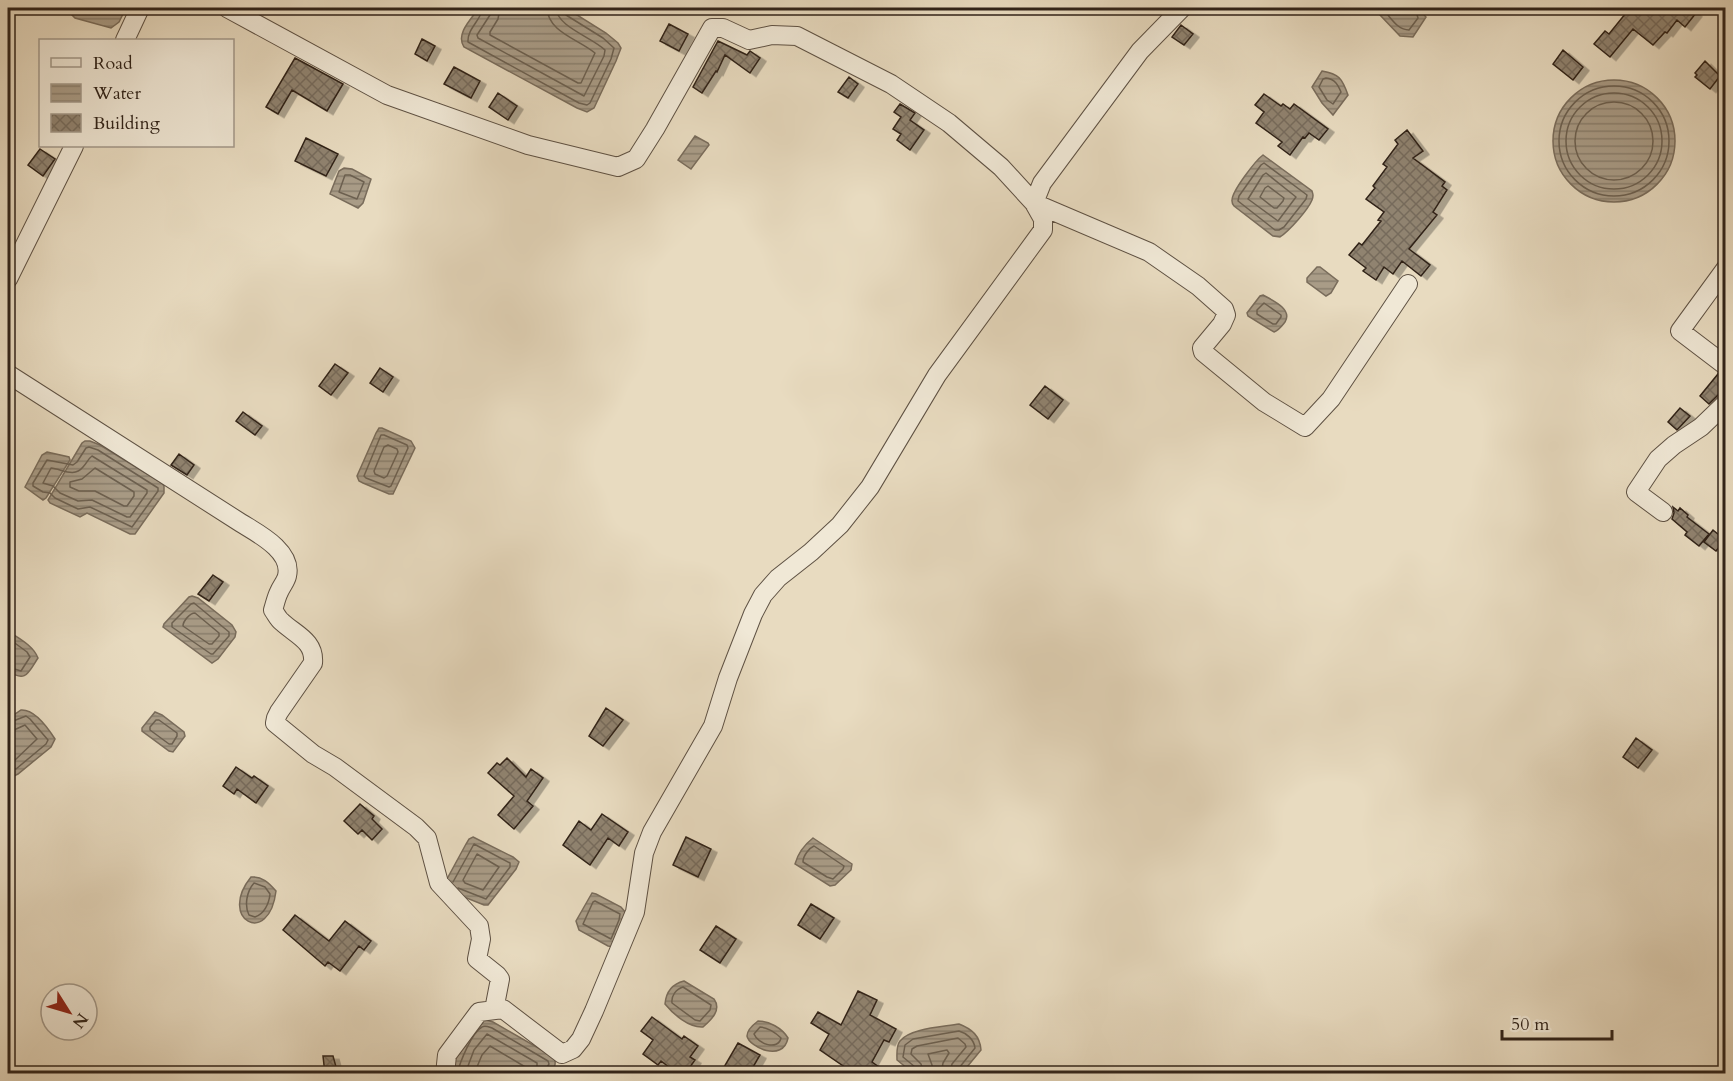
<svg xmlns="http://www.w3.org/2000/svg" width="1733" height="1081" font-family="Cardo,serif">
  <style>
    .water { fill: url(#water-rules); stroke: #796c5b; stroke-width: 1.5 }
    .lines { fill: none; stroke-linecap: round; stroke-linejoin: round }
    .shore { stroke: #6c6050; stroke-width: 1.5 }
    .building { fill: url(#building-cross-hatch); stroke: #302319; stroke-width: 1.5; filter: url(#shadow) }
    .minor-casing { stroke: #5e5143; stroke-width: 20 }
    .minor { stroke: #f0e8d6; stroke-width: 18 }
  </style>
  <defs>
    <pattern id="water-rules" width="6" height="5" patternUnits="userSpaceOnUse" patternTransform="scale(1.5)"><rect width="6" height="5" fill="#a99c87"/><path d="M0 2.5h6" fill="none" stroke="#8a7f6e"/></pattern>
    <pattern id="building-cross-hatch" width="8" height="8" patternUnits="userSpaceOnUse" patternTransform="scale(1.5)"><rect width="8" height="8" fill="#908370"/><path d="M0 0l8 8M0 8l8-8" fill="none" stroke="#766b5b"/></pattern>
    <filter id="shadow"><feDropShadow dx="6" dy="3.5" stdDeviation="0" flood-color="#0004"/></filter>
  </defs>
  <rect width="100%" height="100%" fill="#e8dbc0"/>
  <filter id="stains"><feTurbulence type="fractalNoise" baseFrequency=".00333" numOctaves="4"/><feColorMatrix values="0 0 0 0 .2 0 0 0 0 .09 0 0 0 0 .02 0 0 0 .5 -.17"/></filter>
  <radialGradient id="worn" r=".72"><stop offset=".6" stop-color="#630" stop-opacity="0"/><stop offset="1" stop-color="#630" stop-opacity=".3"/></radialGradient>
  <path class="water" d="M69,8H126L119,22L111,28L75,18L69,12Z
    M479,8H566L606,33L618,43L621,48L616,61L594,108L587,112L577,108L464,47C455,34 472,18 479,8Z
    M1382,8H1418L1426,17L1413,37L1400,36L1380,15Z
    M1322,71C1339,74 1342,78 1348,95L1333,115L1322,103L1312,87Z
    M1553 141a61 61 0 1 1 122 0a61 61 0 1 1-122 0Z
    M695,136L708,143L709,145L691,169L678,160Z
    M1263,155L1312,191C1313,195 1314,195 1312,200C1308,210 1289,231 1280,237L1273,236L1234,206C1233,205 1232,203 1232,201C1231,192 1256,160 1263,155Z
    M344,168L352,169L371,179L363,203L358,208L330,194L339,171Z
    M1317,267H1320L1338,281L1331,293L1326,296L1307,282V278Z
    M1263,295C1272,300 1293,309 1285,322C1281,327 1279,330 1274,332L1248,316L1247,313L1260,296Z
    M379,428H382L411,441L415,448L393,494H389L363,483L359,481L357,476L376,433Z
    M85,441H90L100,445L162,483L164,486V493L135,534H130L87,513L80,517L50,503L48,500L82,443Z
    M47,452L69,457L70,460L46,498L43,500L25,487L42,455Z
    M192,596L198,598L232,625L236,632L235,637L218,659L212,663L163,627L164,624L189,597Z
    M8,631C18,638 33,645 38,658C28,673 26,683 8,671Z
    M21,710C35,709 48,728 55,739L51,747L18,774L14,776L8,774V719Z
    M155,712L162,715L184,732L185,736L173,752L169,751L142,731V728Z
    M473,837L513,857L519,862L516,869L488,905H484L454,893L447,879L466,844L469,839Z
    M813,838L852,864L851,870L835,885L830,886L795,864C798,853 804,845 813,838Z
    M251,877C262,876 269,883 276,891C269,948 217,919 251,877Z
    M592,893L596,894L621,907L626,913L614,947L608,946L579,930L576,921Z
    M684,981L714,999C722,1010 711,1020 703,1027C689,1028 673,1014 665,1004C666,992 672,984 684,981Z
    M486,1020L493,1022L554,1057C557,1065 554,1068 549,1073L451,1074L457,1053L479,1021Z
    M758,1021C769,1021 782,1028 788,1038C783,1063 749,1047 747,1036C747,1030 754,1024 758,1021Z
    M959,1024C972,1029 980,1036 981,1050L962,1073H913L897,1060C897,1054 896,1046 900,1041C910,1028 943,1027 959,1024Z"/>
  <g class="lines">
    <path class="shore" d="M483,8C481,20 467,29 468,42L579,103L587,105L590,103L611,59L614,48L603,38L566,15L564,8
      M491,8L490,15L477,35L478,38L584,96L604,56L605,50C592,37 557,27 556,8
      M500,8L498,19L490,32V35L578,83H581L595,53C578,39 548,32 547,8
      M1387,8V14C1393,21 1399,30 1409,30L1418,18L1415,8
      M1326,78C1335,79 1338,85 1341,92L1333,104L1327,100L1319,87L1323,79Z
      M1559 141a55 55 0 1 1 110 0a55 55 0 1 1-110 0Z
      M1566 141a48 48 0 1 1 96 0a48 48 0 1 1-96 0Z
      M1575 141a39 39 0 1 1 78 0a39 39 0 1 1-78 0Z
      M1264,163L1307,195L1306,199L1284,227L1279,230H1275L1238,201L1239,196L1261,165Z
      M1266,173L1296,197L1278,221L1248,199L1263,175Z
      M345,175H350L364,182L357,199L339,192Z
      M1268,186L1284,198L1283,201L1277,208H1274L1260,197L1265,188Z
      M1264,303L1281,315V317L1276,324H1273L1257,314V310Z
      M381,435H384L407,445L408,448L391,486L389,487L366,478L364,476Z
      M388,445L397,449L398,452L387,476L384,478L375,474L374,471L384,447Z
      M89,447L98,450L158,488V491L132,527L90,507L78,509L55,498L50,493L43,492L33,486V483L47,460L73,465L77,462L86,448Z
      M92,456L147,490V493L130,517H127L92,500L78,501L60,493L53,486L43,483L51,468C62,469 74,478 83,467C87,463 88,459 92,456Z
      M95,468L134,492V496L127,506H124L95,491H79L70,487V482L82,479Z
      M194,603L229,632V636L213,654H211L172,627V623L191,604Z
      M195,613L219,633V636L212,644H209L183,626C183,621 190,613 195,613Z
      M8,638L27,652L30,657L21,671L8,667
      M156,720H159L177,733V736L172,744H169L150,730V727Z
      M8,723L26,716L30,719L48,740L46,744L16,769L8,768
      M8,730H14L25,725L37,739L14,761H8
      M814,846L844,866L843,869L833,879L827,877L803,862C803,856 809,848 814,846Z
      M477,854L499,867L483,890L465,883L463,880Z
      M453,882L474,844L510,863V867L486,899L458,888
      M254,883L265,887L270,894C269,904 264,914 255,917L249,915C244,905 247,891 254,883Z
      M595,901L620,914L619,920L611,939L583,924L593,902Z
      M683,987L711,1005L710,1010L700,1021L695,1020L672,1003C671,996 676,989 683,987Z
      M760,1027C767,1027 776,1033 781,1038C778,1051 758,1044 754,1034Z
      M457,1074C460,1062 472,1032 482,1027C485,1025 489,1027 492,1028L548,1061L549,1064L546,1069L545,1074
      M465,1074L474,1050L487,1034L537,1063V1074
      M474,1074L482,1055L490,1046L527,1068L528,1074
      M916,1074L915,1067L903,1057L905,1045L913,1039L959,1031C966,1033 974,1039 975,1048L959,1068L958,1074
      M924,1074L921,1064L911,1054L912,1049L917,1046L958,1038L965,1044L966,1047L952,1064L950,1074
      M933,1074L932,1065L928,1054L947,1050L949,1053L943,1063L941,1074"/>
  </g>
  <path class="building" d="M1630,8H1690L1696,13L1685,27L1677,20L1667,33L1665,32L1653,45L1633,29L1610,57L1594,44L1605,31L1609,34Z
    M669,24L688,34L679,51L660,41Z
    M1181,25L1193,34L1184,45L1172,37Z
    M422,39L435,46L427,61L415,54Z
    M718,41L747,55L750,51L760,58L750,73L725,55L717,72L716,71L702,93L693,87Z
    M1563,50L1583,67L1573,80L1553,64Z
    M295,58L343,84L327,111L292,90L278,114L266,107Z
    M1705,61L1720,76L1710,89L1695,77L1697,75L1695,73Z
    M454,67L480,81L471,98L444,84Z
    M849,77L858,84L848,98L838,92Z
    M498,93L517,106L508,120L489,107Z
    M1264,94L1281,106L1283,104L1290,109L1294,104L1328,129L1319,140L1309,133L1305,138L1303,137L1290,155L1278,146L1282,142L1256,123L1264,112L1255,105Z
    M900,104L915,113L910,120L924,130L910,150L897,140L901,134L893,129L901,117L894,112Z
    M1407,130L1423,151L1413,158L1445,182L1442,186L1447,190L1433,212L1437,215L1409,249L1430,265L1421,276L1402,261L1393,274L1384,267L1376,280L1363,271L1366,268L1349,255L1359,243L1362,245L1381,221L1378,220L1384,212L1366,199L1375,188L1373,186L1387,167L1383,164L1398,144L1395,140Z
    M306,138L338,154L326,176L295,161Z
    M40,149L55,159L43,176L28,165Z
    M335,364L348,373L331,395L319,386Z
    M380,368L393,377L383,392L370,383Z
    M1718,374L1725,377V391L1718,395L1709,404L1700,396Z
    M1045,386L1063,400L1048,419L1030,405Z
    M1680,408L1690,416L1677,430L1668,422Z
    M243,412L262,426L255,435L236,421Z
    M179,454L194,465L187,475L171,465Z
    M1673,507L1678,511L1680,508L1688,515L1687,517L1709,534L1699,546L1685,535L1687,532L1672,519L1674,513Z
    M1713,530L1725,540L1716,551L1704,542Z
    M213,575L223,582L209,601L198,594Z
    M606,708L623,720L603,746L589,736Z
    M1636,738L1652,750L1638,768L1623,757Z
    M507,758L526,777L531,769L543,778L527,801L533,806L514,829L498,815L514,796L488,773L497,763L500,765Z
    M236,767L252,778L254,776L268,786L256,803L237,789L234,794L223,786Z
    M360,804L374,816L372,819L382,829L372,840L362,830L358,834L344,821Z
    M602,814L628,832L619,846L608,838L590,865L563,845L579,821L591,830Z
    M686,837L711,849L698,877L673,865Z
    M811,904L834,918L820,939L798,925Z
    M295,915L329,941L345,921L371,941L364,950L359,946L340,971L328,962L325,966L283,930Z
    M716,926L736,939L720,963L700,950Z
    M858,991L877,1000L870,1015L896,1029L889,1042L884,1040L872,1062L889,1074H855L820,1050L829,1034L811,1023L818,1012L841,1025Z
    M652,1017L682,1039L684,1036L698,1046L690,1057L695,1060L685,1074H678L661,1061L658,1065L643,1054L653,1040L641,1031Z
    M738,1043L760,1055L749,1074H720Z
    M323,1056H333L338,1074H325Z"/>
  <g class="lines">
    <defs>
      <path id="minor" d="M227,8L387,95L528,145L618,167L636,159L655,129L712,28H723L749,40L772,35L797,36L891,84L949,123L1001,167L1034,203L1149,252L1198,286L1224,309L1226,315L1222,324L1202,348L1203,352L1264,402L1305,427L1331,399L1408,284
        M125,40L140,8
        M1726,268L1680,331L1726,366
        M8,279L74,146
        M8,374L241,523C257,533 293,551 287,576C286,581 281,587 279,592C276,598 275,604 273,610C276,614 278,619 282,622C296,635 315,641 313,663L279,712L276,718L275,723L313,754L335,767L416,827L427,838L439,883L479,926L481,939L477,959L497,975L500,979L494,1010
        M1663,512L1636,492L1658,459L1674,445L1701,427L1726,403
        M445,1074L447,1055L479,1012L503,1009L562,1054L573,1049L581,1039L594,1011L635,912L644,853L652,832L713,726L728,678L753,614L763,595L778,578L811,552L840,525L870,487L937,375L1043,230V219L1034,203L1042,183L1140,51L1182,8"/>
    </defs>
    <use href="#minor" class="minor-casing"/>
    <use href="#minor" class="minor"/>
  </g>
  <rect width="1733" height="1081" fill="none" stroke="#e8dbc0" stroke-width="30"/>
  <rect x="9" y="9" width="1715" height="1063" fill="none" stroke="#302319" stroke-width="3"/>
  <rect x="15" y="15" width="1703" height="1051" fill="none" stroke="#302319" stroke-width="1.5"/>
  <rect x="39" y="39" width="195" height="108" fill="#f0e8d6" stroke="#a3998a" stroke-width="1.5"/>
  <rect x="51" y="58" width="30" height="9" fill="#f0e8d6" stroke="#a3998a" stroke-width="1.5"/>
  <text x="93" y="69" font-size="18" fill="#302319">Road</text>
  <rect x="51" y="84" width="30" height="18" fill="url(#water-rules)" stroke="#a3998a" stroke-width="1.5"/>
  <text x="93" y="99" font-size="18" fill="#302319">Water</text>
  <rect x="51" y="114" width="30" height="18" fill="url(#building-cross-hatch)" stroke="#a3998a" stroke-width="1.5"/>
  <text x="93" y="129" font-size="18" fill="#302319">Building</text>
  <g transform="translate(69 1012) rotate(127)"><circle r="28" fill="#f0e8d6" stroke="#a3998a" stroke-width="1.5"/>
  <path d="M0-4.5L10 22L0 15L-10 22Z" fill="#8f2418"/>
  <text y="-9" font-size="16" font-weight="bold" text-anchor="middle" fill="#302319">N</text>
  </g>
  <path d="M1502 1030v9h110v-9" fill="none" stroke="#302319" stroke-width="3"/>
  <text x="1511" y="1030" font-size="18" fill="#302319" stroke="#f0e8d6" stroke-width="4.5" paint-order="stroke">50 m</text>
  <rect width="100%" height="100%" filter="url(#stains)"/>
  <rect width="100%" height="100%" fill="url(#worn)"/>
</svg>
